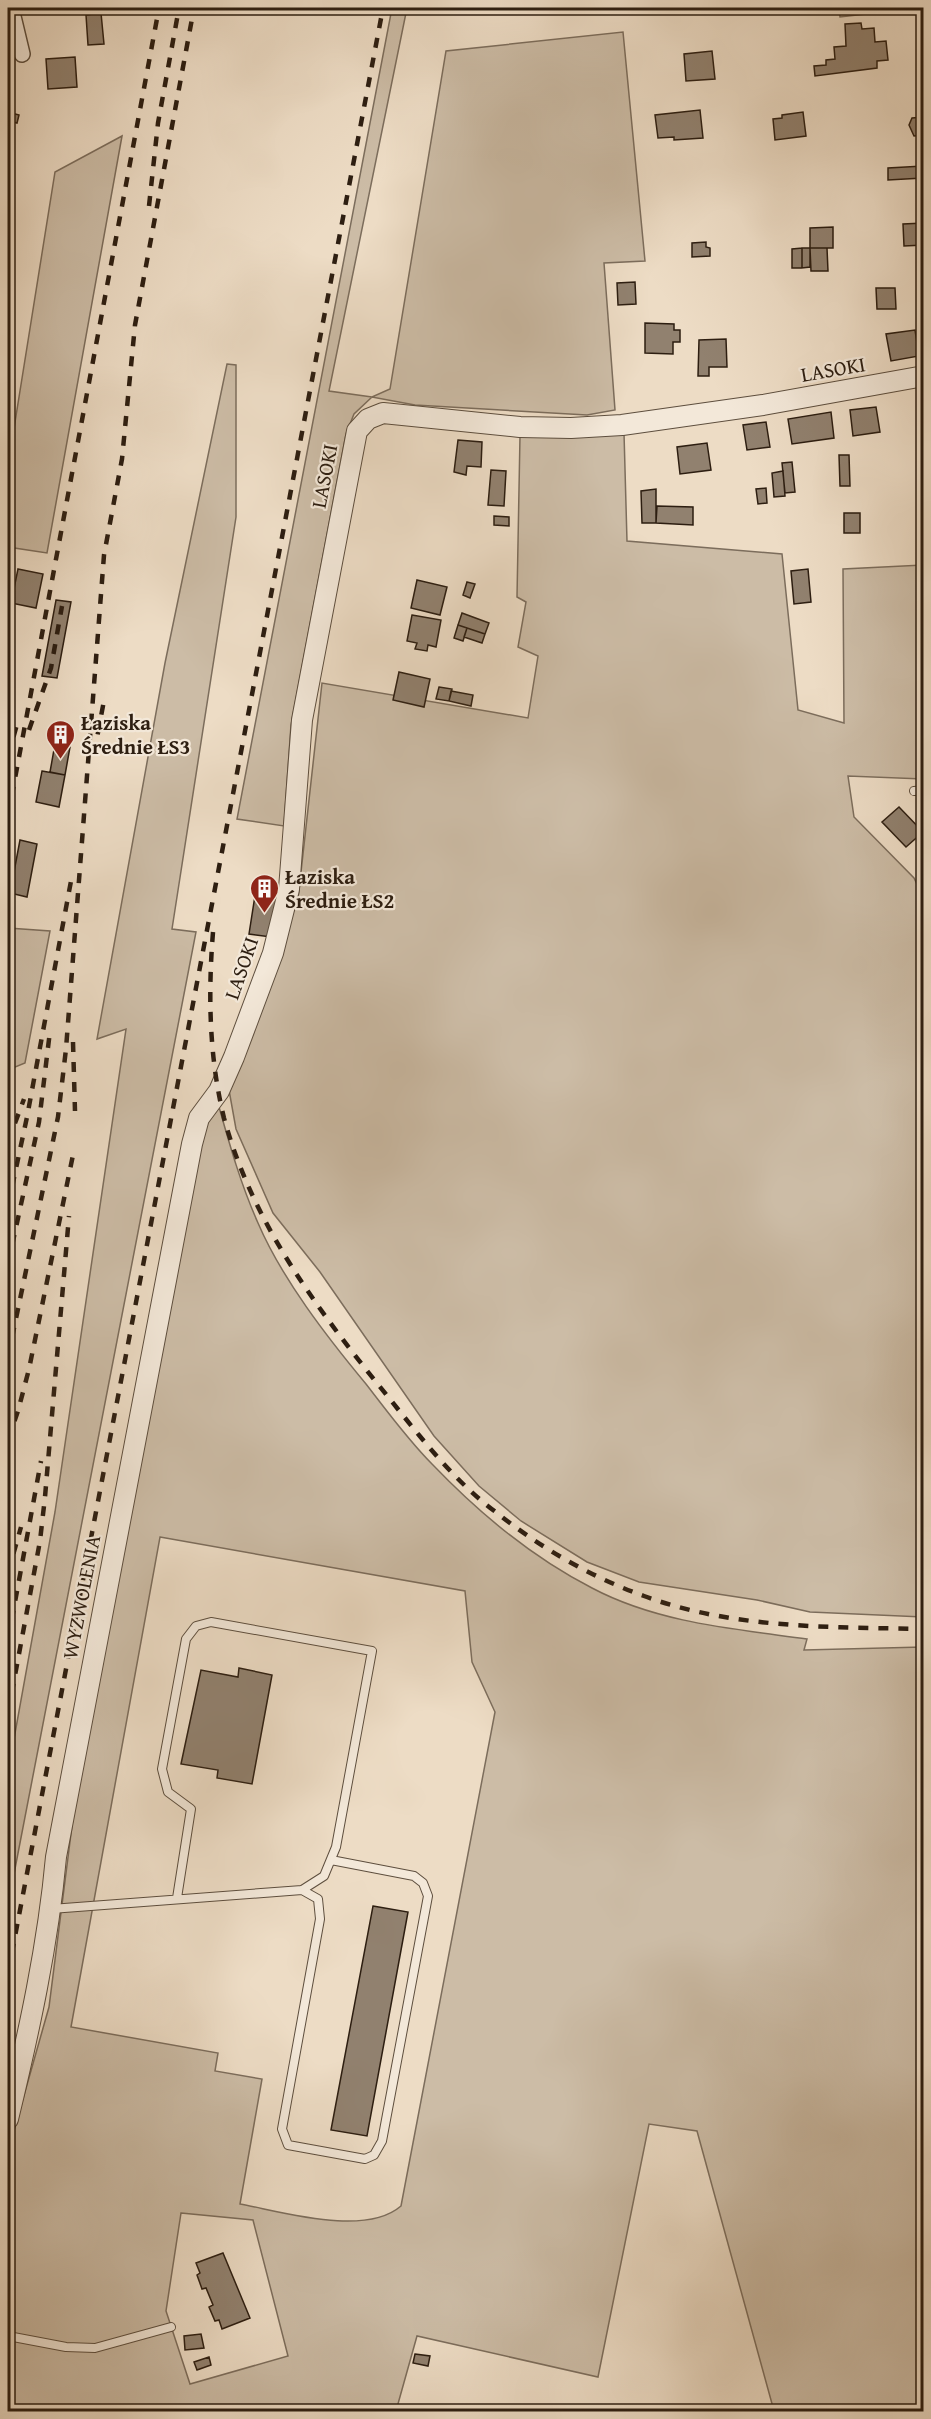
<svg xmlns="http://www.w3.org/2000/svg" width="931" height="2419" font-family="'Gentium Book Plus',serif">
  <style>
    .green { fill: #ccbca6; stroke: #7c6d5c; stroke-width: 1.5; fill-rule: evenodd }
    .building { fill: #91816f; stroke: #2d1e11; stroke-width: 1.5 }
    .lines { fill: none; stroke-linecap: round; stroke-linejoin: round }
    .service-casing { stroke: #5d4e3e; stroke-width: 10 }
    .minor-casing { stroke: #5d4e3e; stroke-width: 18 }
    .tertiary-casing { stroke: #5d4e3e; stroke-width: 22 }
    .service { stroke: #f3e8d9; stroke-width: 8 }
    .minor { stroke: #f3e8d9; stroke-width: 15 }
    .tertiary { stroke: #f3e8d9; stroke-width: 20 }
    .rail { stroke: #2d1e11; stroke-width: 4.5; stroke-dasharray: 10 10; stroke-linecap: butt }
    .labels { text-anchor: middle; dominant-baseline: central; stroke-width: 4.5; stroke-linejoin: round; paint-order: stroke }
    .street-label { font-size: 21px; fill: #2d1e11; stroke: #f3e8d9 }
    .poi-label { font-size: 21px; font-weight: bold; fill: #2d1e11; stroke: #f3e8d9; text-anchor: start }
  </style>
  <rect width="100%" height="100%" fill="#eddcc5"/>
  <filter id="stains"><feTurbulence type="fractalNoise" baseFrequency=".00333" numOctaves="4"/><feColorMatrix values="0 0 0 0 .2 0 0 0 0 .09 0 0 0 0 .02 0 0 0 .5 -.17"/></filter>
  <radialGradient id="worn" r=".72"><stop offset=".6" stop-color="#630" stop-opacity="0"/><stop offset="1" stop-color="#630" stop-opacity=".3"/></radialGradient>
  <path class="green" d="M392,8H407L329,391L372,397L390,389L446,51L623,32L645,261L604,263L615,410L587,415L415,405L372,397L354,414L346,434L291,725L284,826L237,819Z
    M839,8H920L840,17Z
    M122,136L47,553L8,547V466L55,172Z
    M227,364L236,365V517L172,929L196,932L8,1905V1772L55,1512L126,1029L97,1039L165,663Z
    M624,433L627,541L782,554L798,710L844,723L843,569L923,565V779L848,776L854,817L914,878L923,897V1617L810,1612L757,1600L639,1582L587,1562L521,1521L479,1486L434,1436L320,1272L273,1213L236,1129L229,1090L298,899L322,683L528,718L538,656L518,647L526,602L517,597L520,436Z
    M8,928L50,931L25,1063L8,1070Z
    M219,1107C230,1146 241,1185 258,1223C282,1279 327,1337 366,1384C387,1411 408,1440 432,1464C478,1512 533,1558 592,1588C658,1623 735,1629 807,1639L804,1650L923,1647V2411H774L697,2131L649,2124L598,2377L417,2336L396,2411L8,2412V2152L49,2007L74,1810L189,1196L207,1123ZM160,1537L465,1591L472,1662L495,1712L401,2206C365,2237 283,2212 240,2204L262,2079L215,2071L218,2053L71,2027ZM181,2213L253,2220L288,2356L190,2384L166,2311Z"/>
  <path class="building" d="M101,13L104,44L88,45L86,15Z
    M861,23L862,29L874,28L875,42L886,41L888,60L877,61V68L815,76L814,66L826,65V60L835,59L834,47L846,46L845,24Z
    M712,51L715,79L686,81L684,54Z
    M75,57L77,87L48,89L46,59Z
    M700,110L703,138L674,140V137L658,138L655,115Z
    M8,112L19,115L17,123L8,121Z
    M803,112L806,136L775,140L773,119L782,118V115Z
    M924,117V135L914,136L909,125L912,118Z
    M923,166V178L888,180V168Z
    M924,223V245L904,246L903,224Z
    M833,227V248H810V228Z
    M706,242V247L710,248V256L692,257V243Z
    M802,248H810V267L802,268Z
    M802,248V268H792V249Z
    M810,248H827L828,271H811Z
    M635,282L636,304L618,305L617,283Z
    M876,288H895L896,309H877Z
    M645,323L674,324V330H680V342H673V354L645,353Z
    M915,330L919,356L891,361L886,334Z
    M924,334V349L918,350L916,335Z
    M726,339L727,367H709V376H698L699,340Z
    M876,407L880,432L853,436L850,410Z
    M831,412L834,438L792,444L788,419Z
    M766,422L770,447L747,450L743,425Z
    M458,440L482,442L481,467L467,466L466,475L454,472Z
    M707,443L711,470L680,474L677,447Z
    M839,455H849L850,486H840Z
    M919,457H924V493H921Z
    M792,462L795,492L785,493L782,463Z
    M491,470L506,471L504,506L488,505Z
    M783,471L785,496L774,497L772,473Z
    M766,488L767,503L758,504L756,489Z
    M656,489V523H642L641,491Z
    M657,506L693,507V525L656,523Z
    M844,513H860V533H844Z
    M494,516L509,517V526L494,525Z
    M18,569L43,574L36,608L11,603Z
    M808,569L811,602L794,604L791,571Z
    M417,580L447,587L440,615L411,608Z
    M467,582L475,584L470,598L463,595Z
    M56,600L71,602L57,678L42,676Z
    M462,613L489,623L485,634L458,625Z
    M412,615L441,620L436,647L428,645L427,651L415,649L417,643L407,641Z
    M458,625L467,628L463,641L454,638Z
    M467,628L485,634L482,643L464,637Z
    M399,672L430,679L424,707L393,700Z
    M439,687L452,689L449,701L436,699Z
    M451,691L473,695L471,706L449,701Z
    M55,744L70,747L65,775L50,772Z
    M42,771L65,775L59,807L36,802Z
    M899,807L923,832L906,847L882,822Z
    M20,840L37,844L27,897L10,893Z
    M256,889L280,892L271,937L249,934Z
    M239,1668L272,1675L252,1784L217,1778L218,1770L181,1764L201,1670L238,1677Z
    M373,1906L408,1912L367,2136L331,2130Z
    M223,2253L250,2318L222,2329L219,2320L215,2321L209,2307L213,2305L206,2288L202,2289L197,2275L200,2273L196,2263Z
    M201,2334L204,2348L185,2350L184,2336Z
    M415,2354L430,2356L428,2366L413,2363Z
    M209,2357L211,2365L197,2370L194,2362Z"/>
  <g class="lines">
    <defs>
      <path id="service" d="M914,791L924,790
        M302,1890L318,1899L320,1919L282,2129L288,2145L365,2159L374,2155L382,2141L428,1896L423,1883L414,1876L331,1860
        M51,1909L302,1890L324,1876L336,1847L372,1651L211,1622L196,1626L186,1639L162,1769L168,1792L191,1809L177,1898
        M8,2336L66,2347L95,2348L171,2327"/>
      <path id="minor" d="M11,8L22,54"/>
      <path id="tertiary" d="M8,2119C29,2032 48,1945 56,1857L192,1144L199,1118L219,1091L234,1057L273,953L289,889L302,720L357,431L368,419L383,413L520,427L571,428L622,425L763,405L924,376"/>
    </defs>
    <use href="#service" class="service-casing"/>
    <use href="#minor" class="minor-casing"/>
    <use href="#tertiary" class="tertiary-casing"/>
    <use href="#service" class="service"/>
    <use href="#minor" class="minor"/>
    <use href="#tertiary" class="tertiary"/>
    <path class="rail" d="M149,206L158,123L179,8
      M29,730L51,668L62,606
      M94,754L105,695
      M8,756L18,721
      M8,816L159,8
      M213,932C208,994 209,1057 224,1118C253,1225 320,1313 389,1398C422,1439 455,1482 497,1513C541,1548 591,1577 644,1596C733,1629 830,1627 924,1629
      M73,1042L75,1111
      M8,1142L24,1099
      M8,1206L27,1117L71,881
      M8,1264L39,1122L50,1031
      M8,1357L58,1117L66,1049L104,555L122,459L135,325L194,8
      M8,1440L18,1411L29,1369L73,1155
      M8,1573L21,1527
      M8,1640L41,1461
      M8,1713L40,1541L45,1497L69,1216
      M8,1973L383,8"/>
  </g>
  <defs>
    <symbol id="building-pin" viewBox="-11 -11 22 30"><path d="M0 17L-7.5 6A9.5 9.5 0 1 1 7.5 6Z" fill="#8f2418" stroke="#f3e8d9"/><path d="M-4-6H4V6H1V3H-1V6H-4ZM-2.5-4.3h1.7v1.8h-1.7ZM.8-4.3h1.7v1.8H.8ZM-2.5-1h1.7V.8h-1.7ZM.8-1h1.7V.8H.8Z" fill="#fff"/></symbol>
  </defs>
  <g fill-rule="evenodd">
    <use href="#building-pin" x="44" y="718" width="33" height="45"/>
    <use href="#building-pin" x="248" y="872" width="33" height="45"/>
  </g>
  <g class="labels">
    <g class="street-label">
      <text transform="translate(833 369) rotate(-10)">LASOKI</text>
      <text transform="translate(324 476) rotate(-79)">LASOKI</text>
      <text transform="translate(241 968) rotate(-71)">LASOKI</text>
      <text transform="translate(81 1597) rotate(-79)">WYZWOLENIA</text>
    </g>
    <g class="poi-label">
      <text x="81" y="722">Łaziska<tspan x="81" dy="24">Średnie ŁS3</tspan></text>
      <text x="285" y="876">Łaziska<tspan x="285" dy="24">Średnie ŁS2</tspan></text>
    </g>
  </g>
  <rect width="931" height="2419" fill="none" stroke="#eddcc5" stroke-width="30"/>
  <rect x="9" y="9" width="913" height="2401" fill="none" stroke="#2d1e11" stroke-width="3"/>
  <rect x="15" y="15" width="901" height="2389" fill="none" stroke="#2d1e11" stroke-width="1.5"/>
  <rect width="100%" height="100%" filter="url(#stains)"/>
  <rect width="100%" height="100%" fill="url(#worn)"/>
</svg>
